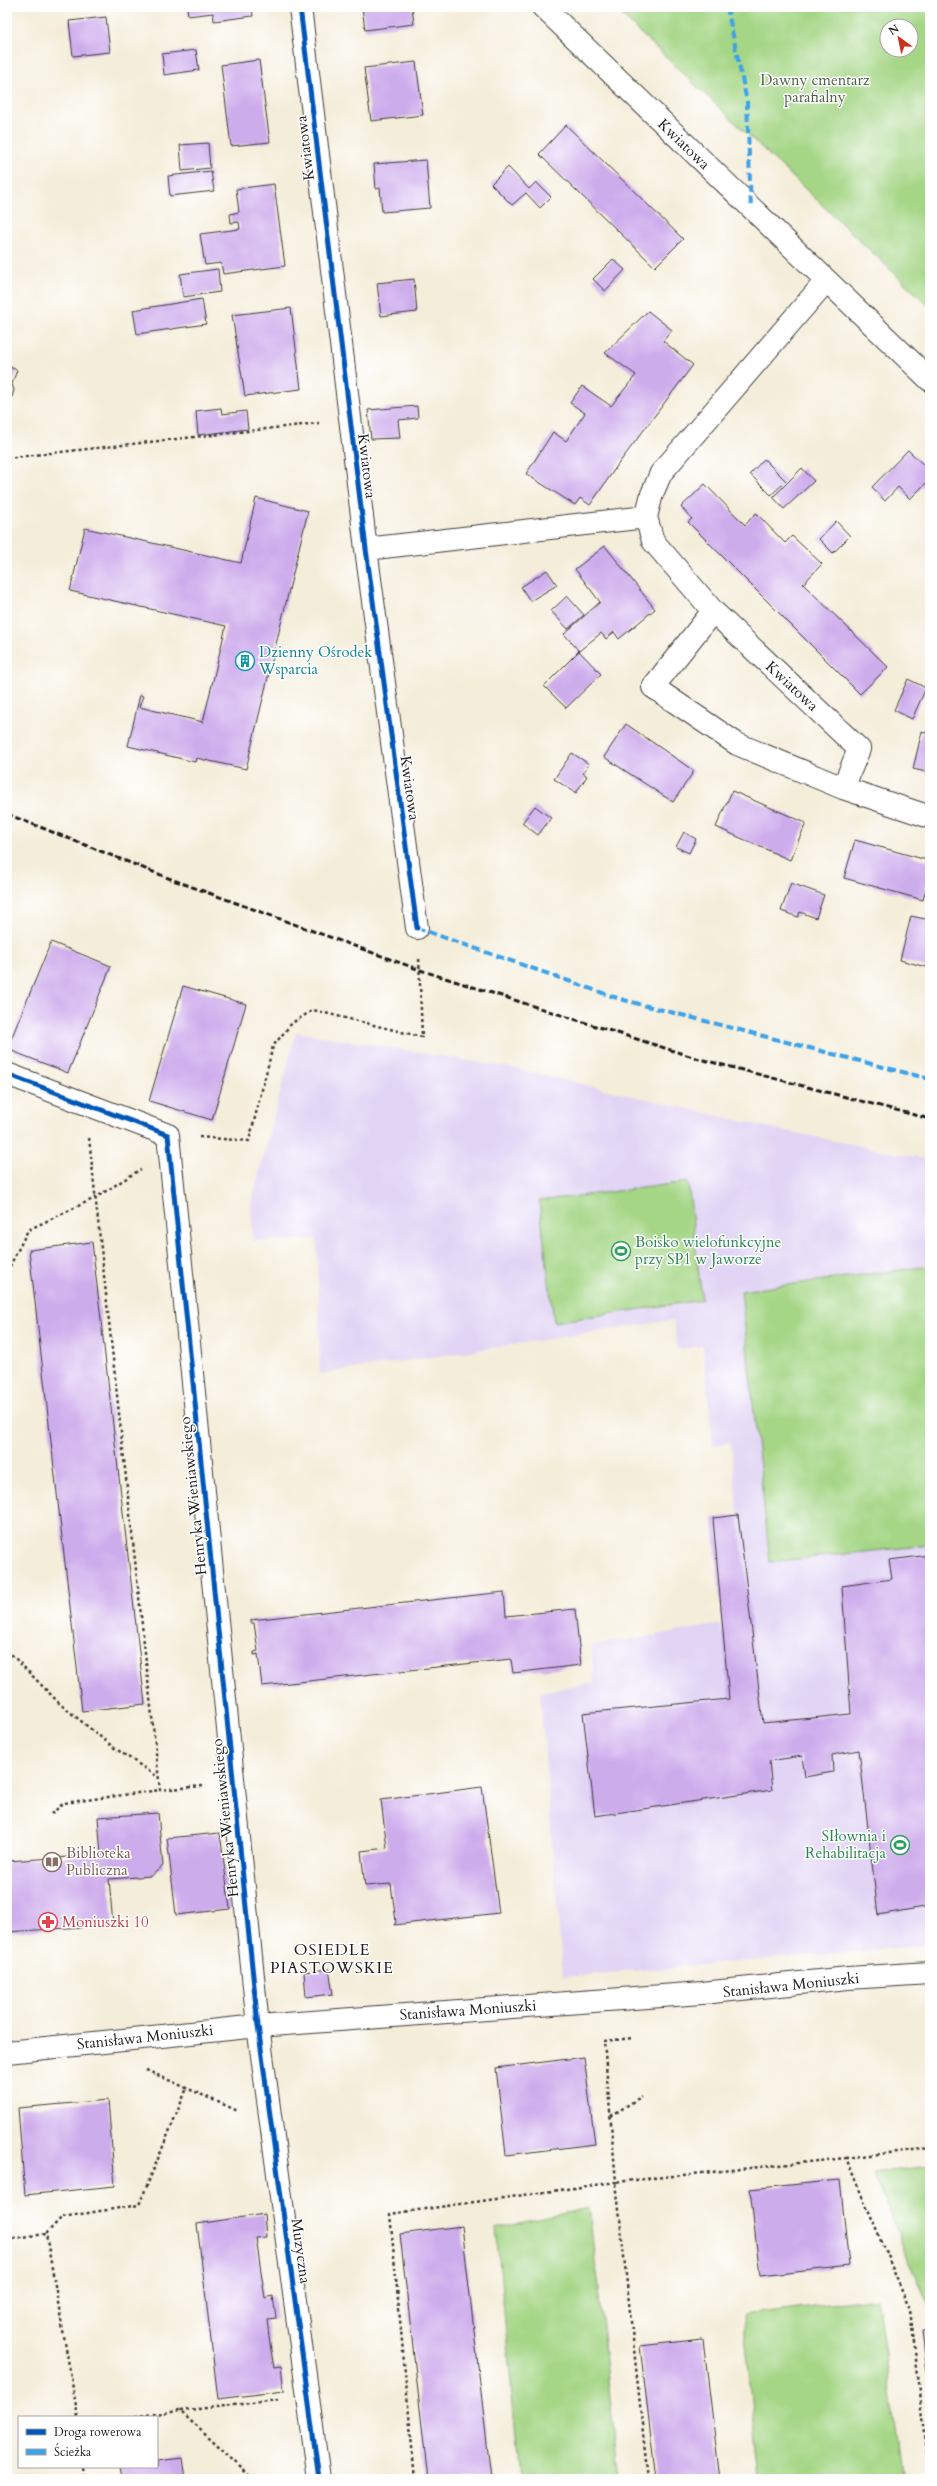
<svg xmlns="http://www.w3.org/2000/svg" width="937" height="2486" font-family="Cardo,serif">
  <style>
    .built { fill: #e1d4f4 }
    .green { fill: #a4d685; stroke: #607950; fill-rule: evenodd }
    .building { fill: #cdacec }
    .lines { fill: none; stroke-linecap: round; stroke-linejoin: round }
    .minor-casing { stroke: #3c3b38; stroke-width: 24 }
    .path { stroke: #3c3b38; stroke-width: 2.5; stroke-dasharray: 3 3; stroke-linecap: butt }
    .minor { stroke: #fff; stroke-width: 22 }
    .rail { stroke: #1c1c1c; stroke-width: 3; stroke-dasharray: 6 3; stroke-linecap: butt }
    .quiet { stroke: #3da2ea; stroke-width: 4; stroke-dasharray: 8 4; stroke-linecap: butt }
    .cycleway-casing { stroke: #fff; stroke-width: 8 }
    .cycleway { stroke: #0057b8; stroke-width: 5 }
    .labels { text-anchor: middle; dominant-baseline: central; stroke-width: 3; stroke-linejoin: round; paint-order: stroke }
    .park-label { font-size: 15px; fill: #4c5d41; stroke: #fff }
    .street-label { font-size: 15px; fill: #1c1c1c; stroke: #fff }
    .culture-label { font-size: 15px; fill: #0d838f; stroke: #fff; text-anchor: start }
    .leisure-label { font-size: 15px; fill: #27864d; stroke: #fff; text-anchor: start }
    .education-label { font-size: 15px; fill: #785e54; stroke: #fff; text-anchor: start }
    .health-label { font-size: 15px; fill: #be3a42; stroke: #fff; text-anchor: start }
    .neighbourhood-label { font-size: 16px; letter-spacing: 1px; fill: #1c1c1c; stroke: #fff }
  </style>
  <rect width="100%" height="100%" fill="#fff"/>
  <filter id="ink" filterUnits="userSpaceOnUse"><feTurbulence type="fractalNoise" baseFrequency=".025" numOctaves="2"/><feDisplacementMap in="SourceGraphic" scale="8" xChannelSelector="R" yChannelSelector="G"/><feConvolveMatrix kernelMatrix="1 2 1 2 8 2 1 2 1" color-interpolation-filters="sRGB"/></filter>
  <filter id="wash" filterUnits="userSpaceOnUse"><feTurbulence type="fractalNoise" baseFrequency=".012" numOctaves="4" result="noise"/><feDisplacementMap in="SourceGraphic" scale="16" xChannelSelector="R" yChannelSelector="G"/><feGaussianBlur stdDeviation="0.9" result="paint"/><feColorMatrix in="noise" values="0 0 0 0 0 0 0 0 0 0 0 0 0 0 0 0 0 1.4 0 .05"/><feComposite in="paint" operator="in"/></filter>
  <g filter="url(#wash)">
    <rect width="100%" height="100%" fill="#f4edd9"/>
    <path class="built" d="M296,1032L513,1068L771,1128L930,1160V1945L563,1977L540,1692L594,1683L592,1646L722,1624L713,1518L738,1515L731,1442L713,1446L703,1346L677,1349L674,1320L320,1374L317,1239L253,1241L251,1204Z"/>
    <path class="green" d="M613,7H930V307ZM887,26H911V50H887Z
      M688,1182L702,1300L554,1322L539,1201Z
      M930,1266V1545L770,1562L741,1291Z
      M930,2166V2309L873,2173Z
      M589,2208L619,2479H520L496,2228Z
      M877,2298L902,2479H760L743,2315Z"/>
    <g id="blocks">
      <path class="building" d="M187,7H252L253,16L214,21L213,13L188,16Z
        M362,7H412L414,24L365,30Z
        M106,17L110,52L73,56L69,21Z
        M196,50L199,70L164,75L162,54Z
        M259,60L270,142L231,146L221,65Z
        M416,62L423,115L371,121L364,68Z
        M566,125L683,239L655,267L539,154Z
        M208,143L210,168L182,171L180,145Z
        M426,160L430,208L382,212L380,188L376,189L374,164Z
        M508,167L529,189L536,182L551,197L540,208L526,193L512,205L491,184Z
        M211,171L214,191L170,196L168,176Z
        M274,184L285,266L223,274L221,263L205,265L200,234L240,229L239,222L231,223L230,214L239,212L236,189Z
        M613,259L625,270L605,291L593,279Z
        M218,269L220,292L183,297L180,274Z
        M414,279L417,312L381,316L377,283Z
        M202,299L206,324L137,334L133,310Z
        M291,308L301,389L245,396L232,315Z
        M648,311L672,330L663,341L693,365L619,463L590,505L580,498L575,505L526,474L553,432L566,441L585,413L570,403L582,386L611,406L636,375L605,353Z
        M7,366L17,370L12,384L14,390L12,397L7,400Z
        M417,406L418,418L398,420L400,438L371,439L368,410Z
        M221,408L222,414L246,411L248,429L198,435L196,411Z
        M908,450L930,471V479L910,499L898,487L885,501L872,487Z
        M764,459L786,481L771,495L750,474Z
        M802,468L814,481L784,509L773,497Z
        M705,484L745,525L756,513L785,543L792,536L822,564L803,584L888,667L860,694L688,522L692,519L681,507Z
        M256,498L308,511L246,769L196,758L195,762L128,746L140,695L143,696L139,707L203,722L226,626L70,591L85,528L241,563Z
        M836,521L850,536L833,553L819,539Z
        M605,546L655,609L619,639L614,632L606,639L601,633L579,651L601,674L566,708L544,686L579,651L564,634L600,602L575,569Z
        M547,570L557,585L530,601L521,587Z
        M567,596L584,615L568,629L551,611Z
        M908,679L926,688L912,719L894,710Z
        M626,724L694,771L673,802L604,757Z
        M922,731L930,734V773L913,769Z
        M572,753L589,764L583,773L587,776L576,793L554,779Z
        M732,791L806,823L790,860L716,827Z
        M535,806L551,818L538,835L522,823Z
        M684,832L696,839L689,853L676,847Z
        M855,840L930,861V872L923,900L844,878Z
        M791,883L824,895L816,918L800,912L798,917L781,911Z
        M911,916L930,920V968L900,960Z
        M51,942L111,966L68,1073L7,1049Z
        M183,986L246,1004L212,1120L149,1101Z
        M92,1242L145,1704L82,1711L29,1250Z
        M738,1515L763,1723L851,1714L842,1586L892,1579L889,1560L930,1555V1906L878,1915L859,1750L832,1755L833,1772L805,1777L802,1756L769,1761L772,1790L595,1816L583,1713L729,1699L713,1518Z
        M504,1592L506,1616L575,1609L581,1665L513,1673L511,1659L262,1686L258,1654L254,1655V1652L258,1651L254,1623H251V1620Z
        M482,1787L499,1913L394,1925L396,1922L391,1884L365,1886L361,1851L387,1848L381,1800Z
        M158,1813L163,1866L151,1876L109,1879L113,1925L7,1932V1861L101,1855L98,1817Z
        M220,1833L230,1909L176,1915L167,1838Z
        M329,1969L333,1994L306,1997L304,1972Z
        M584,2057L595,2144L506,2155L496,2068Z
        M108,2100L115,2186L25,2195L18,2108Z
        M840,2180L849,2266L760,2276L750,2189Z
        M264,2214L266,2237L256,2238L265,2298L273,2296L276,2319L267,2320L270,2344L274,2368L281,2367L284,2391L218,2399L197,2224Z
        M462,2226L491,2479H428L400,2234Z
        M930,2330V2391H929L922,2331Z
        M703,2339L720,2479H656L640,2346Z
        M183,2458L186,2479H122L120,2467H157V2461Z"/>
    </g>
  </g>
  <g filter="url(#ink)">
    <use href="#blocks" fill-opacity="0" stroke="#3c3b38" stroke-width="1"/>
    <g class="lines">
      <defs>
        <path id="minor" d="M300,7L366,549L417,928
          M543,7L930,380
          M826,281L661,473L652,494L646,517L653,541L713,611L859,749L843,788L930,817
          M366,549L646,517
          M713,611L653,687L737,744L843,788
          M7,1074L168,1135L258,2026L319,2479
          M7,2052L258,2026L702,1993L848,1978L930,1973"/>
      </defs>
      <use href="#minor" class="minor-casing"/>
      <path class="path" d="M7,458L319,423
        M199,1137L249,1141L273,1046L292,1023L313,1010L422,1037L419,957
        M89,1138L160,1790L203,1786
        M7,1272L28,1230L95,1198L141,1169
        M7,1650L60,1704L113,1747L158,1777
        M51,1814L64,1803L160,1790
        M146,2070L238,2111
        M611,2116L642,2096
        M846,2158L930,2148
        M7,2239L46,2234
        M180,2411L278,2400
        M78,2417L46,2234L62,2217L139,2205L187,2088
        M129,2417L180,2411L253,2479
        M83,2467L85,2479
        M415,2479L390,2214L616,2182L604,2041L633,2038
        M648,2479L616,2182L846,2158L910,2310L930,2475"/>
      <use href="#minor" class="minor"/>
      <path class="rail" d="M7,814L176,881L420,970L696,1058L930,1119"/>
      <path class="quiet" d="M727,7L747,102L751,209
        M417,928L620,999L930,1079"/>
      <defs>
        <path id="cycleway" d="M300,7L366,549L417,928
          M7,1074L168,1135L258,2026L319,2479"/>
      </defs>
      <use href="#cycleway" class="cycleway-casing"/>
      <use href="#cycleway" class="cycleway"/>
    </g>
  </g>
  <defs>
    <symbol id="building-ring" viewBox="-11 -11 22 22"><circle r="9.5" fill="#fff" stroke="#0f9aa8" stroke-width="1.5"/><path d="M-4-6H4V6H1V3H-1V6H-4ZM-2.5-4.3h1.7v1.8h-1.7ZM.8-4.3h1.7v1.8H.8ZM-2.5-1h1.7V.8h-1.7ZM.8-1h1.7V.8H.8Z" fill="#0f9aa8"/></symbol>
    <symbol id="stadium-ring" viewBox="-11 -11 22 22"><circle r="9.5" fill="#fff" stroke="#2e9e5b" stroke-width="1.5"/><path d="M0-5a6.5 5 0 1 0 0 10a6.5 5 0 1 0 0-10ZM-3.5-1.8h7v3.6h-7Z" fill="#2e9e5b"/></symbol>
    <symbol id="library-ring" viewBox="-11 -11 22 22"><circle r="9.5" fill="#fff" stroke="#8d6e63" stroke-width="1.5"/><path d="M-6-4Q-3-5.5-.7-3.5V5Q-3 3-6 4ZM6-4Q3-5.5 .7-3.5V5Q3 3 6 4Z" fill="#8d6e63"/></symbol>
    <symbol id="pharmacy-ring" viewBox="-11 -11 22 22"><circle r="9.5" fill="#fff" stroke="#e0444e" stroke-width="1.5"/><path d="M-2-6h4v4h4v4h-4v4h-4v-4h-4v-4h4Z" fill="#e0444e"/></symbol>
  </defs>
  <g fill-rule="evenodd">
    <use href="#building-ring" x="234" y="650" width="22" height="22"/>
    <use href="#stadium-ring" x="610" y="1240" width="22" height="22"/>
    <use href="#stadium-ring" x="889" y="1834" width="22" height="22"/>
    <use href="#library-ring" x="41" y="1851" width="22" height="22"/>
    <use href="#pharmacy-ring" x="37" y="1911" width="22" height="22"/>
  </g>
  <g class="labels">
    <g class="park-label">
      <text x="815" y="80">Dawny cmentarz<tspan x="815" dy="17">parafialny</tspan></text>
    </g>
    <g class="street-label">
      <text transform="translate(684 144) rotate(44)">Kwiatowa</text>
      <text transform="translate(305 148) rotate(-97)">Kwiatowa</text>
      <text transform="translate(367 466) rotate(83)">Kwiatowa</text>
      <text transform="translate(792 686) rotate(43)">Kwiatowa</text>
      <text transform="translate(410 788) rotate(82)">Kwiatowa</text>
      <text transform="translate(193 1496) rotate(-96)">Henryka Wieniawskiego</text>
      <text transform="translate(225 1818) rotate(-96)">Henryka Wieniawskiego</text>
      <text transform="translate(791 1985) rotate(-6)">Stanisława Moniuszki</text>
      <text transform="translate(468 2010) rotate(-4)">Stanisława Moniuszki</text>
      <text transform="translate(145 2037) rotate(-6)">Stanisława Moniuszki</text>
      <text transform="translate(301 2251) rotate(82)">Muzyczna</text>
    </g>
    <g class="culture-label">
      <text x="259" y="652">Dzienny Ośrodek<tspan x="259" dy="17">Wsparcia</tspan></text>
    </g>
    <g class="leisure-label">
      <text x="635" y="1242">Boisko wielofunkcyjne<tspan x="635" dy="17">przy SP1 w Jaworze</tspan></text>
      <text x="886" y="1836" text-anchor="end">SIłownia i<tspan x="886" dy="17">Rehabilitacja</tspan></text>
    </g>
    <g class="education-label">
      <text x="66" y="1853">Biblioteka<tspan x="66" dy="17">Publiczna</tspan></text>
    </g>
    <g class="health-label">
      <text x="62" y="1922">Moniuszki 10</text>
    </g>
    <g class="neighbourhood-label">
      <text x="332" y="1950">OSIEDLE<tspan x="332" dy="18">PIASTOWSKIE</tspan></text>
    </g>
  </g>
  <rect width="937" height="2486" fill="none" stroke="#fff" stroke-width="24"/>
  <rect x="18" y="2416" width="140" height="52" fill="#ffffff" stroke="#a4a4a4"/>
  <rect x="26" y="2429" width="20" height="6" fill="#0057b8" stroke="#a4a4a4"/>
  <text x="54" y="2436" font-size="12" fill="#1c1c1c">Droga rowerowa</text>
  <rect x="26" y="2449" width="20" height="6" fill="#3da2ea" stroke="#a4a4a4"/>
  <text x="54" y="2456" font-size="12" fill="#1c1c1c">Ścieżka</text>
  <g transform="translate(899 38) rotate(327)"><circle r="19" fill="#ffffff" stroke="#a4a4a4"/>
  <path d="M0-3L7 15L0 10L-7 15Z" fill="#c8321e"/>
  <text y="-6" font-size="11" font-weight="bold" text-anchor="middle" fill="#1c1c1c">N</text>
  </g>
</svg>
